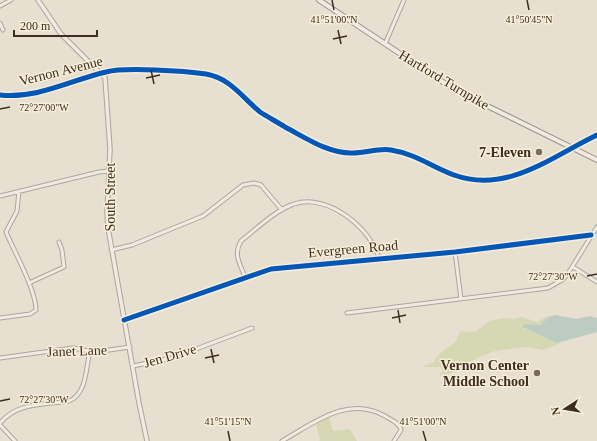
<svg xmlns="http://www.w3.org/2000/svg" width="597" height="441" font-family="'Times New Roman',serif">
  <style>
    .green { fill: #d6d7b3 }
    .water { fill: #bcccc2 }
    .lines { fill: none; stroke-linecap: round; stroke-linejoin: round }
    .minor-casing { stroke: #ada599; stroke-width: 5 }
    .tertiary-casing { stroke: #ada599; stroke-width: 5.5 }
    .secondary-casing { stroke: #9c958a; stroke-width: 6 }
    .minor { stroke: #efebe3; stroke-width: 3 }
    .tertiary { stroke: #efebe3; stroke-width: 3.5 }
    .secondary { stroke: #efebe3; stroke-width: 4 }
    .cycleway-casing { stroke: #f7eed8; stroke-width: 8 }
    .cycleway { stroke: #0057b8; stroke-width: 5 }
    .ticks { fill: none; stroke: #3d2e20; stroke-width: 1.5 }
    .poi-dot { fill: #786c5e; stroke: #f7eed8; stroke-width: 1.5 }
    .labels { text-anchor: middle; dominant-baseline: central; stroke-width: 3; stroke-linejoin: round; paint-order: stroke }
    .street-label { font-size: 14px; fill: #3d2e20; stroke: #f7eed8 }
    .poi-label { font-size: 14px; font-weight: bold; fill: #3d2e20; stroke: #f7eed8; text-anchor: end }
    .ticks-label { font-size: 10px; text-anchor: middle; fill: #3d2e20; stroke: #f7eed8; stroke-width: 3; stroke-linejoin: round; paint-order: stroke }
  </style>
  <rect width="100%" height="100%" fill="#e7e0d1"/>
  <path class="green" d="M548,316H551C539,327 540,326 525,324L524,329C534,331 554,343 561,343L544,350L526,347L495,351L477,358L458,370L444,376L439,375L443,370L441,367H422L434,362C438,352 447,349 455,342C458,338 458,334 461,331L467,332L476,331L489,321L504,318L515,319L522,317L537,322Z
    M329,417L333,431L350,429L357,441H319L320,440L316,424Z"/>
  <path class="water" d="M556,315L576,319L590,316L597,318V332L557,343L522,327L525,324L540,325L551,316Z"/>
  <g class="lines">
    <defs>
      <path id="minor" d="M0,6L11,0
        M0,23L3,30
        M385,44L404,0
        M0,95C38,99 71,80 106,72C125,67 185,71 206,74C230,78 242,97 260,112C268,117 277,122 285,127C306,138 329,154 353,153C366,153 378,148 391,150C416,154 432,167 454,175C507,194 551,157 597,135
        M0,196L99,172L109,171
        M111,250L132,245L203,216L243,185L254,183L261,185L282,210
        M455,252L461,299
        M573,267L597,282
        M245,277C240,264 233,254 241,241C255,230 277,209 294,204C327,193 370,227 379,258
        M29,283L64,267L62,250L59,242
        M347,313L548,288L562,280L567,275L597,227
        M0,318L30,314L36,310C36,290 14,251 6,232L17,211L19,191
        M124,320L271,269L455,252L591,235
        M0,358L73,348L95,352L130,347
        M133,366L172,358L252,328
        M0,423C18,402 43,405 69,401C87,394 86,367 90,350
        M0,425L15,441
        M282,441C314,423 347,395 385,416C391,420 400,423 401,430L394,441"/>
      <path id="tertiary" d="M38,0L61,34L105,78L110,149L107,213L108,228L139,403L147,441"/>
      <path id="secondary" d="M319,0L455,90L597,160"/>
    </defs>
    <use href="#minor" class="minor-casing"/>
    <use href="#tertiary" class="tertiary-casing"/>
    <use href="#secondary" class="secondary-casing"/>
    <use href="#minor" class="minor"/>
    <use href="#tertiary" class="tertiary"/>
    <use href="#secondary" class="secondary"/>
    <defs>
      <path id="cycleway" d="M0,95C38,99 71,80 106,72C125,67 185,71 206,74C230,78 242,97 260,112C268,117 277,122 285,127C306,138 329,154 353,153C366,153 378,148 391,150C416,154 432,167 454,175C507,194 551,157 597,135
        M124,320L271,269L455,252L591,235"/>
    </defs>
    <use href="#cycleway" class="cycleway-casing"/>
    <use href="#cycleway" class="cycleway"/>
  </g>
  <path class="ticks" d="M332,0L334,10M527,0L529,10M338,30L341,44M333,39L347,36M151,70L154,84M146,78L160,75M0,109L10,107M587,276L597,274M398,310L400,323M392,318L406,315M211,349L214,363M205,358L219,355M0,401L10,399M228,431L230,441M423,431L426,441"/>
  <g class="poi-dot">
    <circle cx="539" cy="152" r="4"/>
    <circle cx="537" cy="373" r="4"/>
  </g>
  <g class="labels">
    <g class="street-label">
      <text transform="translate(61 71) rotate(-14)">Vernon Avenue</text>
      <text transform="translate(444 80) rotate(31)">Hartford Turnpike</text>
      <text transform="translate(110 197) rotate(-90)">South Street</text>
      <text transform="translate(353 249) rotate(-5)">Evergreen Road</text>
      <text transform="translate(77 351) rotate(-2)">Janet Lane</text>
      <text transform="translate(170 356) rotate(-16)">Jen Drive</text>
    </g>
    <g class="poi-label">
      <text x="531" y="152">7-Eleven</text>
      <text x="529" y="365">Vernon Center<tspan x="529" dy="16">Middle School</tspan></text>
    </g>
  </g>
  <g class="ticks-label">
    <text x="334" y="23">41°51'00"N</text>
    <text x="529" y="23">41°50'45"N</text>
    <text x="44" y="111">72°27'00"W</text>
    <text x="553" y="280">72°27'30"W</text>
    <text x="44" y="403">72°27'30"W</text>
    <text x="228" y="425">41°51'15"N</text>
    <text x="423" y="425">41°51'00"N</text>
  </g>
  <g transform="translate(565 409) rotate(258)" stroke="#f7eed8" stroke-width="3" paint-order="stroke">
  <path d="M0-3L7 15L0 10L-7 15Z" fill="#3d2e20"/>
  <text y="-6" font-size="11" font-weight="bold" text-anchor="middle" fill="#3d2e20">N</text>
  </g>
  <path d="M14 30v6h83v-6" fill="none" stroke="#3d2e20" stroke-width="2"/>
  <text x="20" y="30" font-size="12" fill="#3d2e20" stroke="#f7eed8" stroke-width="3" paint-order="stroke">200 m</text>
</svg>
